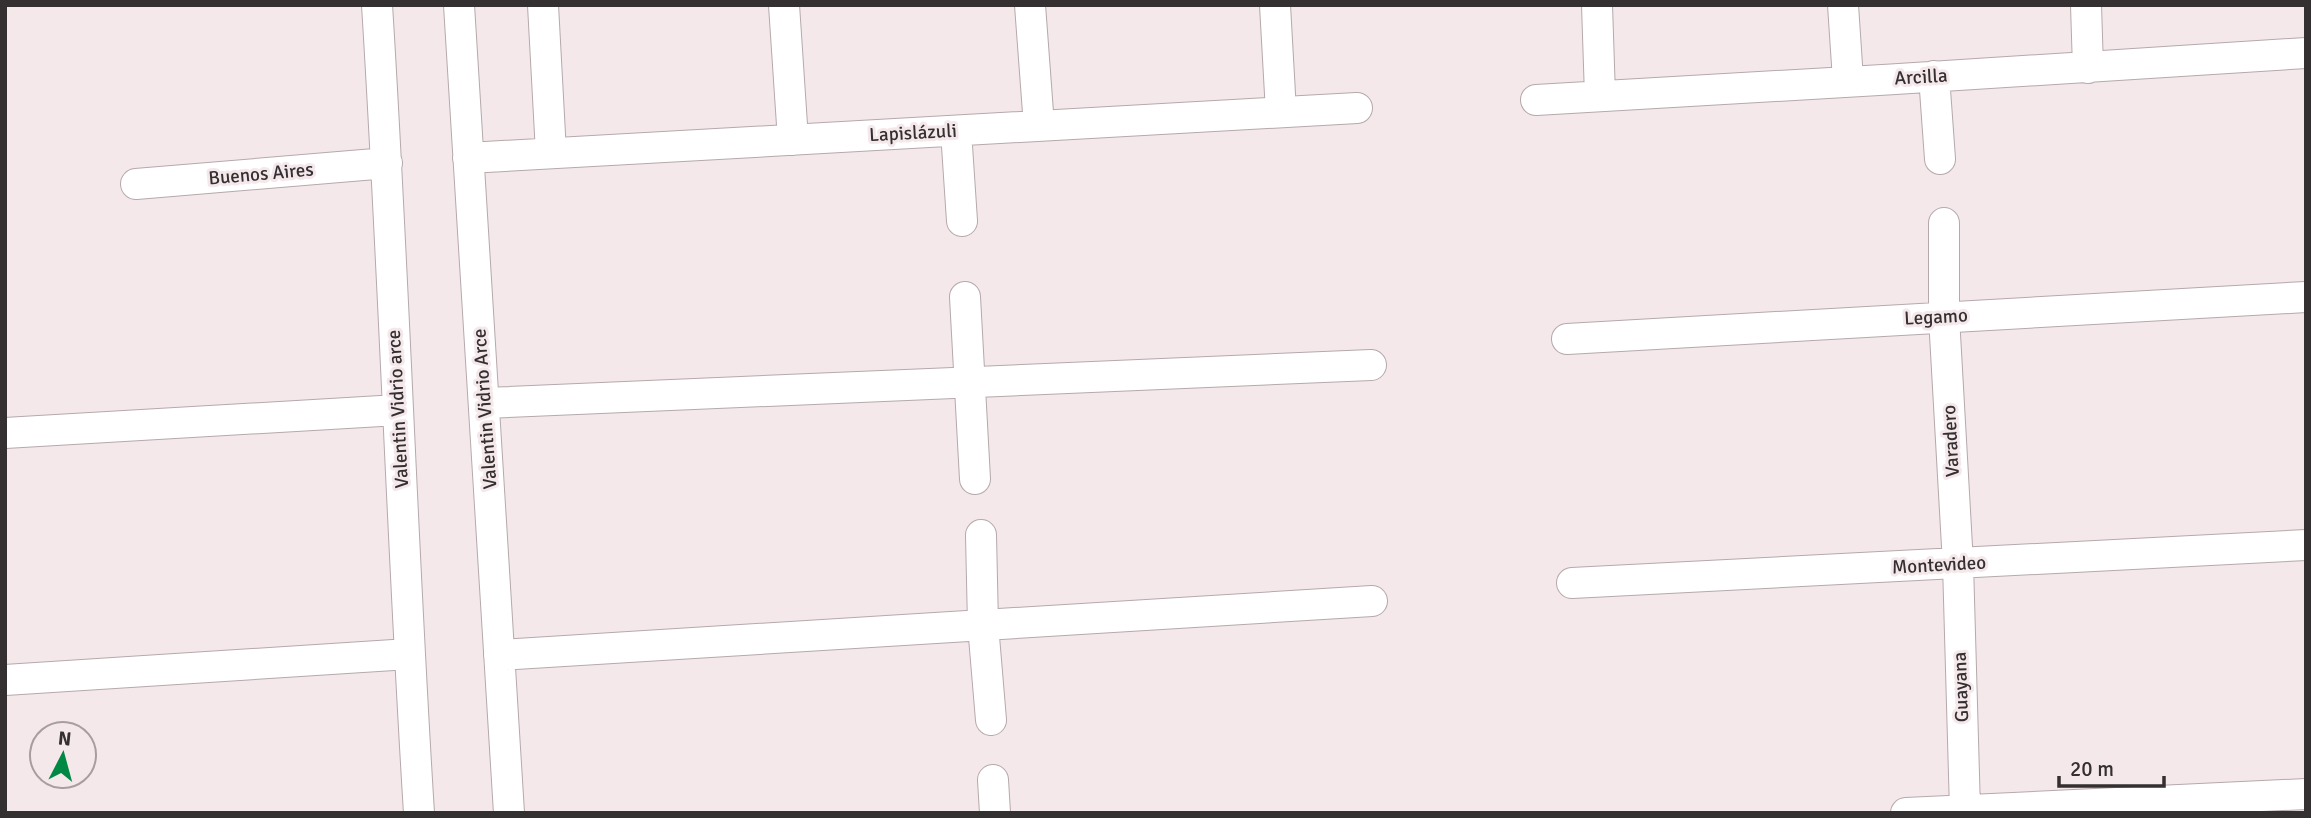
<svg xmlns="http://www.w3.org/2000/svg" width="2311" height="818" font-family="Signika,sans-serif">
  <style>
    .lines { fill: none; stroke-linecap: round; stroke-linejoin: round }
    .minor-casing { stroke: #b5a9ab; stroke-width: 32 }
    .minor { stroke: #fff; stroke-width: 30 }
    .labels { text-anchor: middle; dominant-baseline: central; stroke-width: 6; stroke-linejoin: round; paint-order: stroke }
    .street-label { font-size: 19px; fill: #342f30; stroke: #f5e8eb }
  </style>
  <rect width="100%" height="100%" fill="#f5e8eb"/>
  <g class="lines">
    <defs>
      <path id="minor" d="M377,5C394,274 402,544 419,813
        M459,5L509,813
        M543,5L551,153
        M784,5L793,140
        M1030,5L1039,126
        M1275,5L1281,112
        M1597,5L1600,96
        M1843,5L1848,80
        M2086,5L2088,68
        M1934,76L1940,159
        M1536,100C1793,85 2049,71 2306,53
        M956,131L962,221
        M468,158L1357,108
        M136,184L387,163
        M1944,223V317L1958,564L1965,810
        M965,297L975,479
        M1567,339L2306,297
        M485,403L1371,365
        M5,433L398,410
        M981,535L983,625L991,720
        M1572,583L2306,545
        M499,655L1372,601
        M5,680L409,654
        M993,780L995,813
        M1906,813L2306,794"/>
    </defs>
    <use href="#minor" class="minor-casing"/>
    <use href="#minor" class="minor"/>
  </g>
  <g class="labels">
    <g class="street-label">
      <text transform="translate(1921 77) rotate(-3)">Arcilla</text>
      <text transform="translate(913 133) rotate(-3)">Lapislázuli</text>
      <text transform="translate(261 174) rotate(-5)">Buenos Aires</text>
      <text transform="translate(1936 317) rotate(-3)">Legamo</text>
      <text transform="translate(398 409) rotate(-93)">Valentin Vidrio arce</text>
      <text transform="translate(485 409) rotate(-94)">Valentin Vidrio Arce</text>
      <text transform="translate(1951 441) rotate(-93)">Varadero</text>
      <text transform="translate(1939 565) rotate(-3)">Montevideo</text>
      <text transform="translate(1961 687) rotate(-92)">Guayana</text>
    </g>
  </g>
  <rect width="2311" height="818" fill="none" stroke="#342f30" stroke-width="14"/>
  <g transform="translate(63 755) rotate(6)"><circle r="33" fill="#f5e8eb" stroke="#a89ea0" stroke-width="2"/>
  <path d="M0-5L12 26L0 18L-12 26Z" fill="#008844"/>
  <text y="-10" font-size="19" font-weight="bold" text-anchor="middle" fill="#342f30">N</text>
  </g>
  <path d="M2059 776v10h105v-10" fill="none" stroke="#342f30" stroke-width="3.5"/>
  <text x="2070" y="776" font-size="21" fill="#342f30" stroke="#f5e8eb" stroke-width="5" paint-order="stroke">20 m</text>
</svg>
